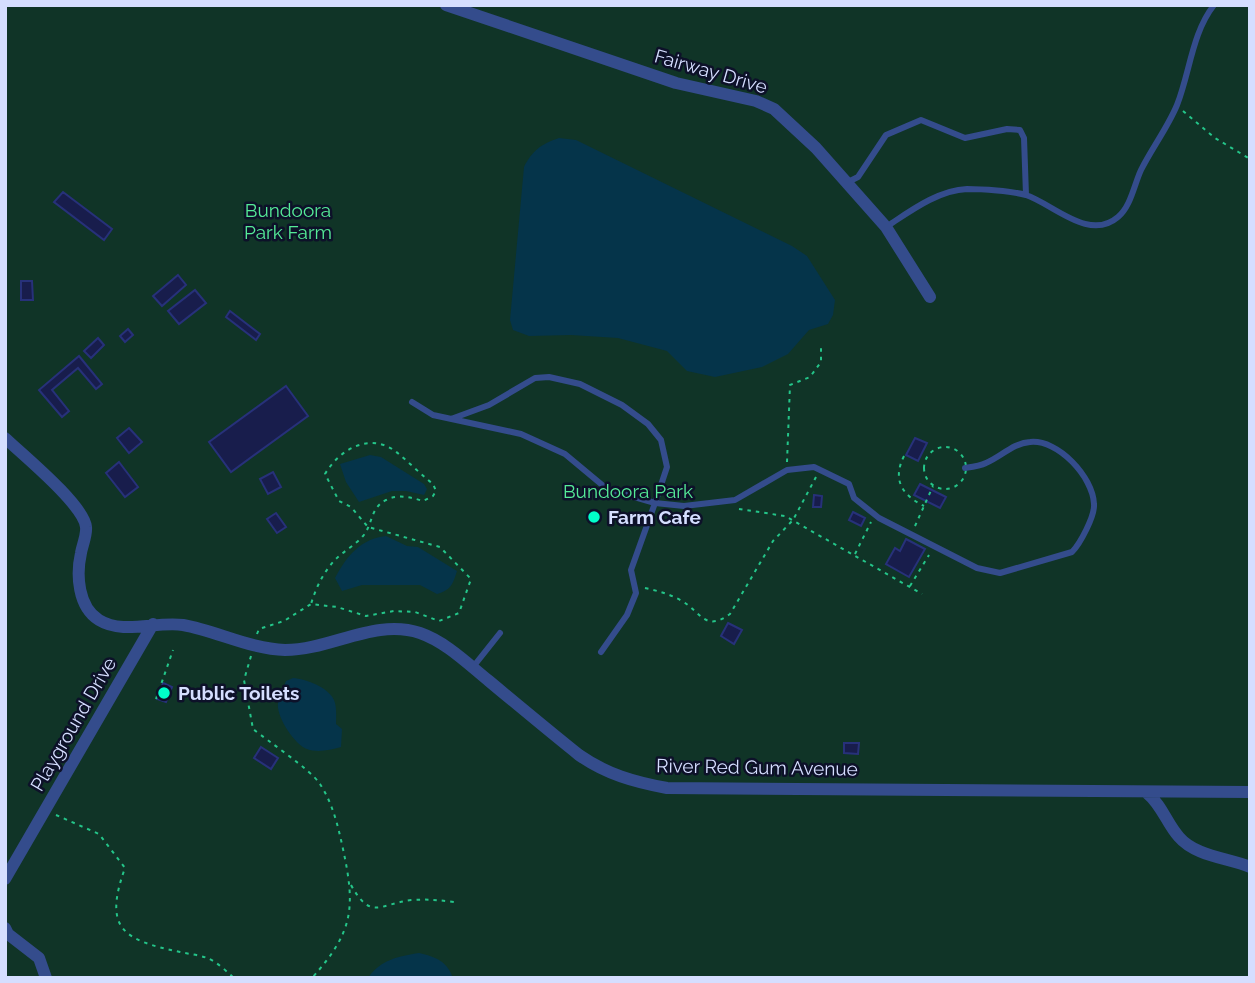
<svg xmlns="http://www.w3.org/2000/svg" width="1255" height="983" font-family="Raleway,sans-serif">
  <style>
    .green { fill: #103427 }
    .water { fill: #05344a }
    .building { fill: #181d4c; stroke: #27317a; stroke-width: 2 }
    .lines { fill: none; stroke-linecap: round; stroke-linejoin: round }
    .path { stroke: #24c589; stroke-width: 2; stroke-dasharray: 3.5 5; stroke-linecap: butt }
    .lane { stroke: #344c8c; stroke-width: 6 }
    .street { stroke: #344c8c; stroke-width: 12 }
    .poi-dot { fill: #01ffca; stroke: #0d1129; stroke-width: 2.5 }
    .labels { text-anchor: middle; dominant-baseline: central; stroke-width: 5; stroke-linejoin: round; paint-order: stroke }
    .street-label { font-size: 19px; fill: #d5deff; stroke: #0d1129 }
    .park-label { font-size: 19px; fill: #55eb97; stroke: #0d1129 }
    .poi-label { font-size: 19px; font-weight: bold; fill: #d5deff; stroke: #0d1129; text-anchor: start }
  </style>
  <rect width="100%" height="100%" fill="#0d1129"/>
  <path class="green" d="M5,5H1250V978H5Z"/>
  <path class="water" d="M559,138L576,140L792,246L807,256L835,300L833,315L828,324L809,330L788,354L762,367L715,377L687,371L667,351L618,338L571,335L529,336L513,330L510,320L524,167C532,151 541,144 559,138Z
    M370,455L381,457L424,484L427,489L424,495L406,491H392L359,502L346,482L340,464Z
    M386,536L407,546L418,547L457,571C453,584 451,590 437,594L420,585H362L342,591L335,578C347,556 360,539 386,536Z
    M293,678C306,679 328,687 334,700C337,707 336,717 336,724L342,729L341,747C330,750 317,753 307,749C294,744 276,716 278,703C279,696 283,688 286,681Z
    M419,953C436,957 447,961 453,978H368C380,960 399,956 419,953Z"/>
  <path class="building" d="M63,192L112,229L104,240L54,202Z
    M178,275L186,285L162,306L153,296Z
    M21,281H32L33,300H21Z
    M195,290L206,303L179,324L168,311Z
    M230,311L260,334L256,340L226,317Z
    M128,329L133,335L125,342L120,336Z
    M98,338L104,345L91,358L84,351Z
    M79,356L102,384L96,389L78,368L52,390L69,411L62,417L39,390Z
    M286,386L308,416L231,472L209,442Z
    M129,428L142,442L129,453L117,438Z
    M915,438L927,443L918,461L906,455Z
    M119,462L138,487L125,497L106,473Z
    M273,472L281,487L268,494L260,479Z
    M920,484L946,497L940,508L914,495Z
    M814,495L822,496L821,507H813Z
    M853,512L865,518L861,526L849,520Z
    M276,513L286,527L277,533L267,519Z
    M906,539L925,549L909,577L886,564L895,548L900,551Z
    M728,623L742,630L734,644L721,636Z
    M163,683L172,687L166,702L157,699Z
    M844,743H859L858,754L844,753Z
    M261,747L278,758L271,769L254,758Z"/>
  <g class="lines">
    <path class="path" d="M1183,111L1215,138L1250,159
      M924 468a21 21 0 1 1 42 0a21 21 0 1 1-42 0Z
      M904,456C892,480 902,495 924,506
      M787,462L790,385L810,377L821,362V344
      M739,509L785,516L922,594
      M915,526L933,486
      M855,554L871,522
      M910,586L929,555
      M645,588C658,591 670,594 682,601C702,613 705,632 730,614L773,541L793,520L816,477
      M257,634L259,629L284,621L311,604L337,607L366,616L394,611L415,612L439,621L459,613L471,579L440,547L368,527L351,507L339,501L325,474C339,450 369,432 395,451C408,461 420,474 433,484L436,491L433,496L423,501C410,497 398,494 386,500C370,508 373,524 363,536C356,544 346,550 338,557C325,569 316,587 311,604
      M251,656L244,680L253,729C268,741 311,770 320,784C333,804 338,826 343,849C356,909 353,932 312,978
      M156,699L173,650
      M56,815L99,834L125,868C103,929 123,940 180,952C189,954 199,955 207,958C216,961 226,971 234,978
      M351,885C371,921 380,904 411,900C426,899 439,900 454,902"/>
    <path class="lane" d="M848,182L858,177L886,135L921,120L965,138L1007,129L1020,130L1024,138L1026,195
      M886,227C909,212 938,190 967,189C982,189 1012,191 1026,195C1053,204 1089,242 1118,217C1131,206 1134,185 1141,170C1152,148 1168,127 1177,105C1190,72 1192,33 1214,5
      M412,402L433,415L521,434L565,454L607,489L655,503L667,467L661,440L648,424L622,405L580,384L549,377L535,378L489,405L451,419
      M601,652L627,615L636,593L631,570L655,503L684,506L735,500L787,470L814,467L849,484L854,498L879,518L977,568L1000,573L1072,552C1080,544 1095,516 1094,504C1093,477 1058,439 1030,442C1013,443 1001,457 986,463C980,466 972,467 965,468
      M473,667L500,633"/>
    <path class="street" d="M446,5L676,83L756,101L774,109L816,148L886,227L930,297
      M5,438C23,455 84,505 86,527C87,535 82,546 81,553C76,575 78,607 99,620C123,635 156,621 183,625C217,631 250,649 285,650C331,650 375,618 420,633C446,642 468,664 489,681C519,706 549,731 579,755C606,774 634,782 667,788L1250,792
      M1147,793C1162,805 1167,824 1179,837C1195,856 1228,858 1250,867
      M5,879L153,624
      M5,928L8,934L39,958L46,978"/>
  </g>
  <g class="poi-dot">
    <circle cx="594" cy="517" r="7"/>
    <circle cx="164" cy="693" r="7"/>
  </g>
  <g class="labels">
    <g class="street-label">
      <text transform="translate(711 71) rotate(16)">Fairway Drive</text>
      <text transform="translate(73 724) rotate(-60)">Playground Drive</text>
      <text transform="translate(757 767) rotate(1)">River Red Gum Avenue</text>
    </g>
    <g class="park-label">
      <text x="288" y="210">Bundoora<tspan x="288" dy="22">Park Farm</tspan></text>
      <text x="628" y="491">Bundoora Park</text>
    </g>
    <g class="poi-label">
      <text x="608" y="517">Farm Cafe</text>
      <text x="178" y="693">Public Toilets</text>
    </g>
  </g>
  <rect width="1255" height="983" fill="none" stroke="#d5deff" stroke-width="14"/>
</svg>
